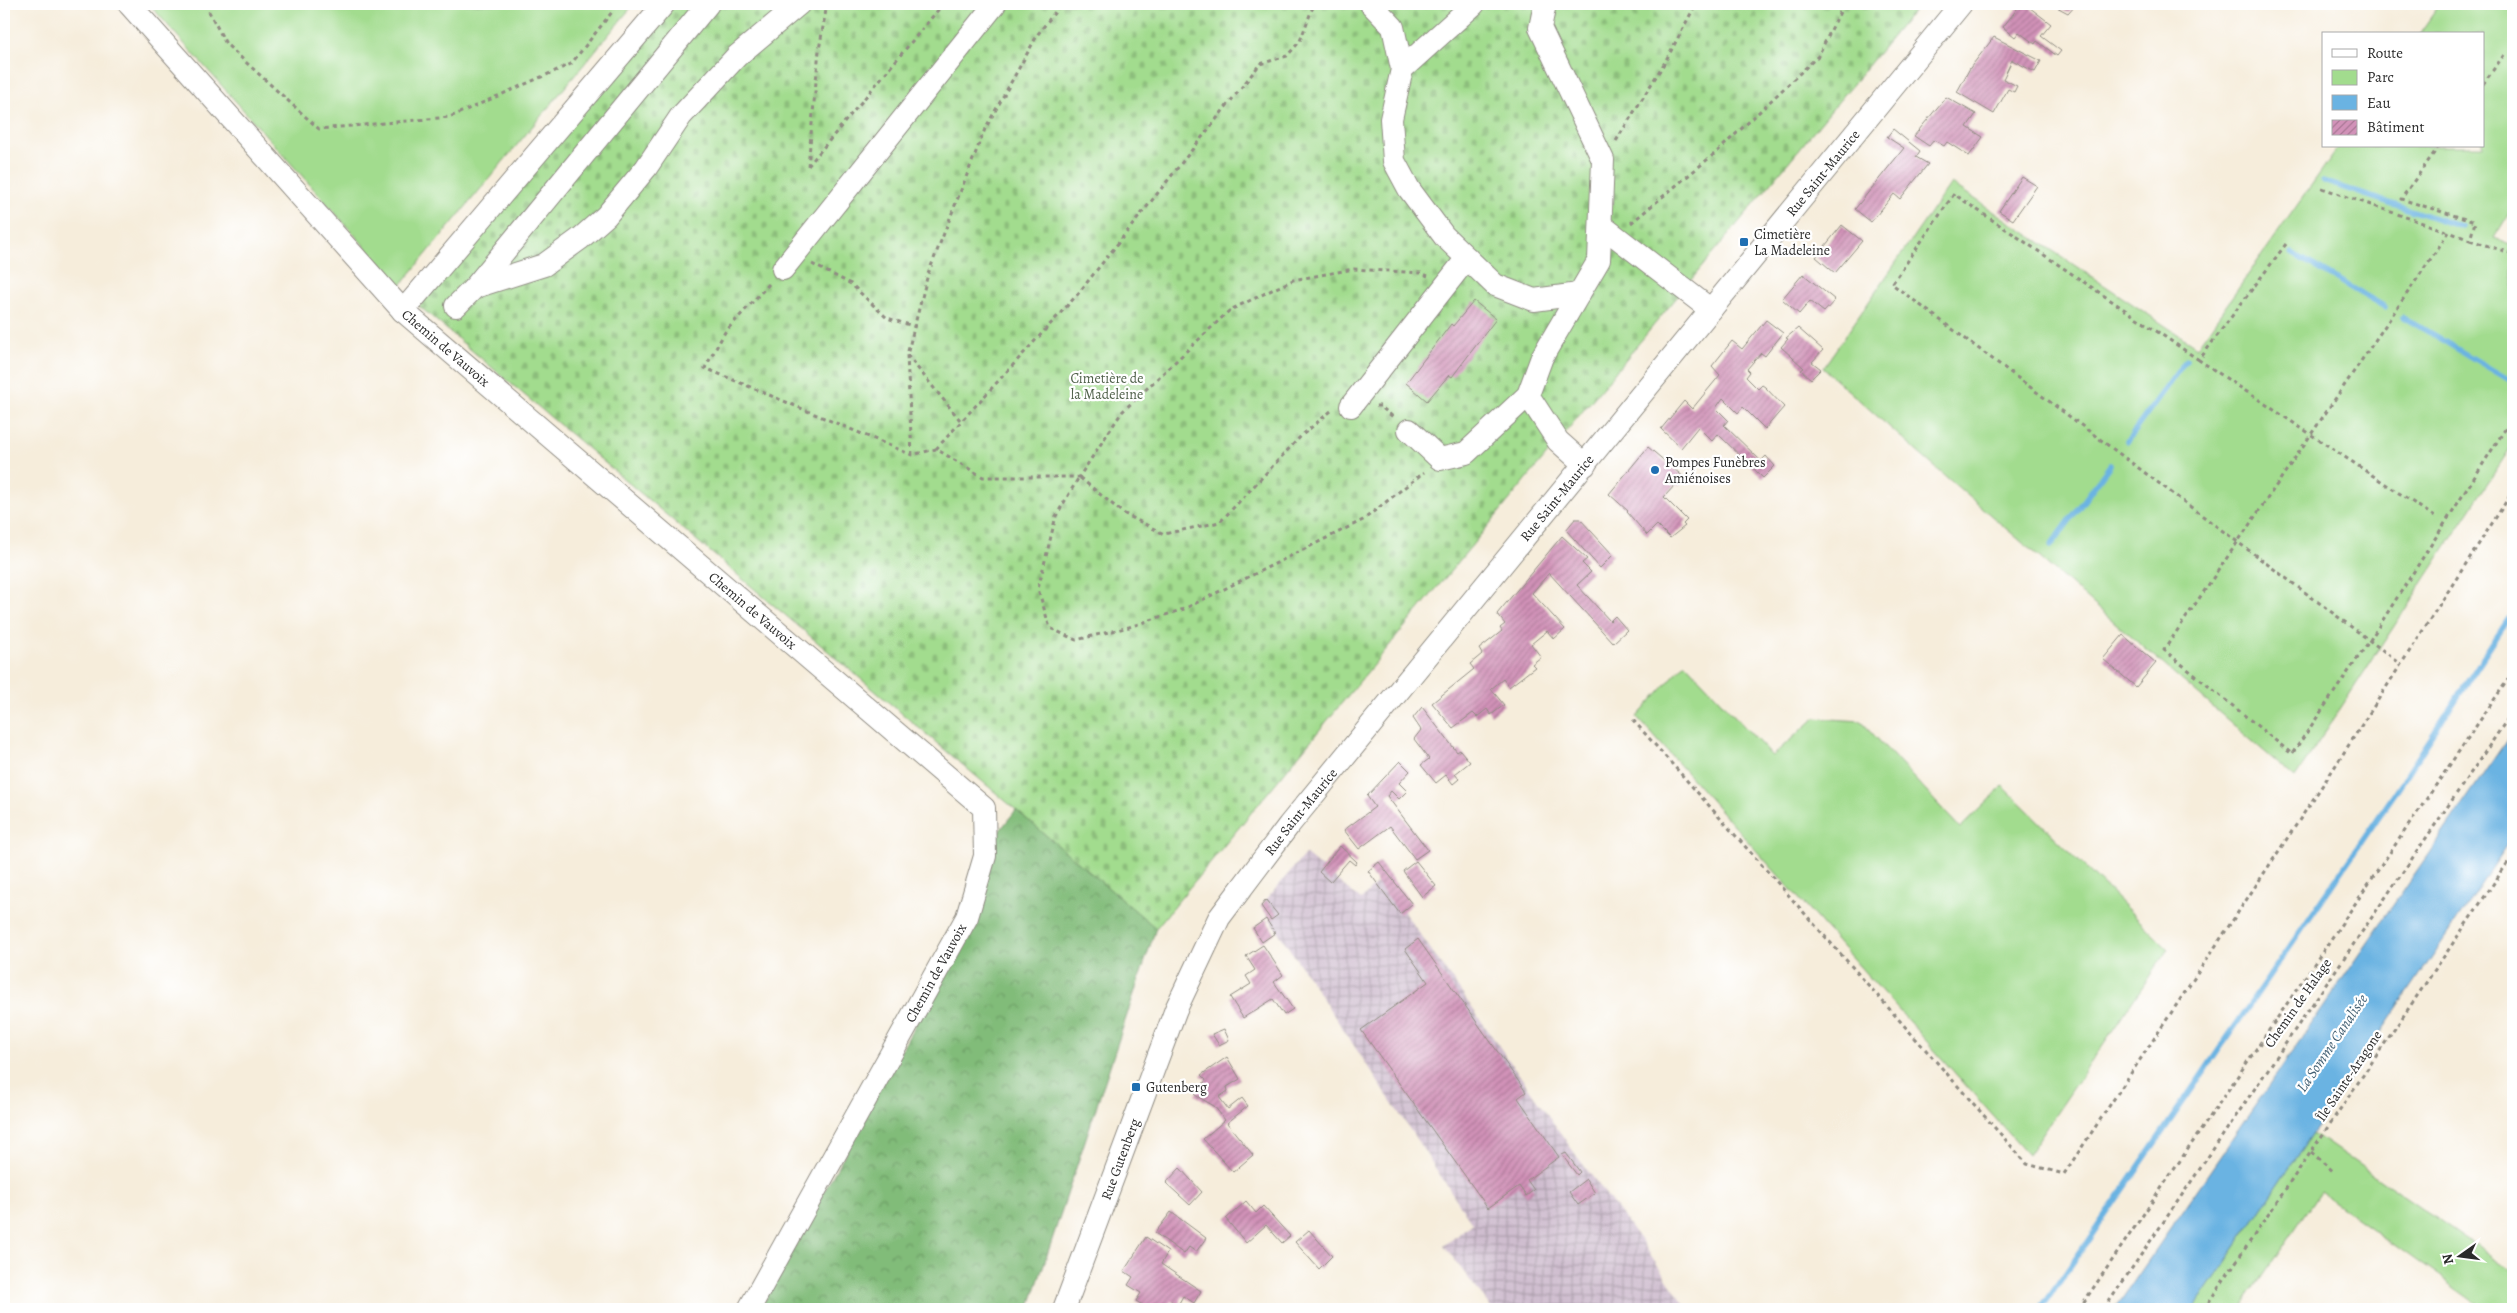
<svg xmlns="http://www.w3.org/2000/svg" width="2517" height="1313" font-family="Alegreya,serif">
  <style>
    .industrial { fill: url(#industrial-grid) }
    .green { fill: #a2dc8e; stroke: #66845c }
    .forest { fill: url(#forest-crowns); stroke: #567452 }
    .cemetery { fill: url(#cemetery-stones); stroke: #66845c }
    .water { fill: #6ab3e2; stroke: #4a6f86 }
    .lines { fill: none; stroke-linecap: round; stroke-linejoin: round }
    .stream { stroke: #6ab3e2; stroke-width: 5.5 }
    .building { fill: url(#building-hatch) }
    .minor-casing { stroke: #908c83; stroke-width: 24 }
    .path { stroke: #908c83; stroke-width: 3; stroke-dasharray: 4 4; stroke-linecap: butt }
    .minor { stroke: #fff; stroke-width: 22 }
    .poi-dot { fill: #1f6fb2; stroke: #fff; stroke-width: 2 }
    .labels { text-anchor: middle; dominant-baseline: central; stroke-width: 4.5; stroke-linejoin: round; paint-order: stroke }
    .street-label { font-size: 14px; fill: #2b2b2b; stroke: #fff }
    .poi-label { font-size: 14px; fill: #2b2b2b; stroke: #fff; text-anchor: start }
    .park-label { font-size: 14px; fill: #4f6049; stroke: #fff }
    .water-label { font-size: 15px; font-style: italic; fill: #446174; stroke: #fff }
  </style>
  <defs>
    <pattern id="industrial-grid" width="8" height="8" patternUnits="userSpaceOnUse" patternTransform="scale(1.25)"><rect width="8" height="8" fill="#cfbdcf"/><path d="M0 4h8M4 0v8" fill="none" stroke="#a89aa8"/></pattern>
    <pattern id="forest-crowns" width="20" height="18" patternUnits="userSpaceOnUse" patternTransform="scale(1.25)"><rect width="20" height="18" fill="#81bc79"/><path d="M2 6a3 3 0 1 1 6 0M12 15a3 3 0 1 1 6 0" fill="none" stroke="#6a9963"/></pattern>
    <pattern id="cemetery-stones" width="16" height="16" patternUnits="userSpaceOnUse" patternTransform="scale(1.25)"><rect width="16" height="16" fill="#a2dc8e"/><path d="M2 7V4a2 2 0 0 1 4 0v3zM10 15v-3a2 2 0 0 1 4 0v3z" fill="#8cbd7b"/></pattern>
    <pattern id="building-hatch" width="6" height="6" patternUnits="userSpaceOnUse" patternTransform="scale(1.25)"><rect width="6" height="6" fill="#d192b8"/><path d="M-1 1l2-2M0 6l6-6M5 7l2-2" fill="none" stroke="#aa7796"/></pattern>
  </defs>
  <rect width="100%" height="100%" fill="#fff"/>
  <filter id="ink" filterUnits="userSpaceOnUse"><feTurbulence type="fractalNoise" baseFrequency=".02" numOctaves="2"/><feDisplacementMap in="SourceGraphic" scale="10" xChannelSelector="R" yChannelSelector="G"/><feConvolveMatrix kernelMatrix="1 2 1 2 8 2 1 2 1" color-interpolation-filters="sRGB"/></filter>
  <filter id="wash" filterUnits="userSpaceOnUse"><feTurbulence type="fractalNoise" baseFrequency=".0096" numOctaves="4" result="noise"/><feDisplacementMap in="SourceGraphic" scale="20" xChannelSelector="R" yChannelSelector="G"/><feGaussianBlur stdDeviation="1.12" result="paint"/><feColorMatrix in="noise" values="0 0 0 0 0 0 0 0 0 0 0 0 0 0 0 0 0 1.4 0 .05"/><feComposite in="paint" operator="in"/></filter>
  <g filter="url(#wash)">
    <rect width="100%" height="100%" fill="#f6eddb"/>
    <path class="industrial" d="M1305,854L1361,900L1381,879L1576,1155L1641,1241L1688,1309H1492L1444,1246L1472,1223L1261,906Z"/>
    <path class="green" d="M149,4H634L400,286Z
      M2440,4H2497L2513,9V207L2494,238L2513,245V444L2295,778L1922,456L1823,368L1951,183L2197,347L2339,146H2483V34H2419Z
      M1685,663L1772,756L1815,718L1861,721L1960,828L2003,786L2168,949L2028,1155L1637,717Z
      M2313,1133L2513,1271V1309H2484L2320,1192L2241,1309H2194Z"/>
    <path class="forest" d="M1016,810L1156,928L1029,1309H760L967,930L993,839Z"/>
    <path class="cemetery" d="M670,4H1919L1156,928L419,306Z"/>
    <path class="water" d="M2513,731V837L2194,1309H2115Z"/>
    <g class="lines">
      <path class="stream" d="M2323,181L2462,227
        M2292,253L2385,307
        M2403,317L2513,382
        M2127,441L2186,360
        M2051,546L2110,465
        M2041,1309L2393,796L2513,612"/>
    </g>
    <g id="blocks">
      <path class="building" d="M2021,4H2025L2051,24L2041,36L2061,51L2057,56L2037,41L2035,44L2019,32L2015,37L2003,27Z
        M2051,4H2076L2068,13Z
        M1994,37L2041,61L2035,72L2012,60L2003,79L2017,86L2014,92L2008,89L1994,114L1957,92L1970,68Z
        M1946,97L1976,114L1967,127L1983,137L1969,156L1947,142L1944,146L1934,140L1929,146L1914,136Z
        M1893,129L1920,151L1916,157L1928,164L1900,199L1894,194L1871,222L1855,209L1904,148L1887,137Z
        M2022,177L2037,186L2013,220L1999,211Z
        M1842,225L1862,241L1835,273L1816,257Z
        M1803,274L1835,300L1824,312L1810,301L1799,314L1782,299Z
        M1474,301L1496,319L1452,377L1449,375L1427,401L1406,383L1451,324L1453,326Z
        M1766,320L1783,333L1765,356L1761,353L1747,369L1750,372L1746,377L1758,389L1762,385L1765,387L1784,407L1765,429L1743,407L1738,413L1723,398L1716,408L1728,420L1724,425L1761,461L1766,456L1775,466L1763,478L1718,434L1712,441L1698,427L1681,448L1661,429L1684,401L1692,409L1720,375L1712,366L1732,341L1742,349Z
        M1798,328L1823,350L1812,362L1821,369L1811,379L1801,370L1804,368L1781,347L1788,339L1786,338Z
        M1648,447L1686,479L1679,486L1676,484L1664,497L1687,520L1683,524L1685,526L1670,538L1657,525L1647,535L1627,512L1628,511L1609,494Z
        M1575,519H1580L1613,555L1600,568L1566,530Z
        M1562,536L1587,559L1582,563L1591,572L1577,585L1610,621L1615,616L1627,630L1613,643L1549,573L1532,593L1565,629L1554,639L1547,631L1531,644L1541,657L1532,664L1535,667L1509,687L1503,679L1491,689L1504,705L1491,715L1487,709L1477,717L1473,713L1453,728L1432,703L1474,669L1470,664L1482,654L1479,649L1502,631L1500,628L1505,624L1497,614Z
        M2123,635L2156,663L2136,687L2103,659Z
        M1422,707L1457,752L1460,750L1470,762L1455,774L1459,779L1453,784L1446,775L1436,783L1421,765L1429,759L1414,739L1421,730L1413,718Z
        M1400,761L1410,771L1399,783L1407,791L1399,799L1391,791L1387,796L1428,850L1415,859L1390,826L1359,849L1344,830L1375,807L1367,796Z
        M1340,846L1357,862L1355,865L1349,860L1330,882L1319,872Z
        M1416,861L1436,886L1422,897L1403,871Z
        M1379,862L1412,904L1400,914L1368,871Z
        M1266,900L1278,915L1271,920L1261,906Z
        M1266,919L1275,933L1262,942L1253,928Z
        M1418,939L1526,1092L1518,1098L1559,1157L1527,1180L1534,1190L1526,1196L1519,1186L1488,1208L1361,1030L1428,982L1405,949Z
        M1263,945L1283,975L1274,982L1293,1009L1284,1015L1273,999L1243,1018L1230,997L1251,984L1246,976L1255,970L1246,956Z
        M1224,1029L1229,1040L1219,1045L1212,1034Z
        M1227,1057L1240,1079L1227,1087L1228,1091L1219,1097L1228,1109L1242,1098L1248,1106L1227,1123L1253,1155L1233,1172L1203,1139L1225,1120L1214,1106L1195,1095L1206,1080L1201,1075Z
        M1566,1153L1580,1172L1577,1175L1562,1155Z
        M1180,1168L1202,1192L1190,1205L1166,1183Z
        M1586,1179L1595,1193L1578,1205L1569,1192Z
        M1246,1201L1256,1213L1263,1206L1290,1236L1282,1243L1266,1225L1246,1243L1226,1219Z
        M1171,1212L1206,1238L1196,1252L1189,1247L1184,1254L1155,1233Z
        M1309,1230L1332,1256L1319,1269L1295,1242Z
        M1146,1237L1168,1252L1161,1264L1201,1291L1194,1303L1183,1296L1178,1305L1171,1301L1166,1309H1149L1136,1301L1141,1293L1128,1285L1133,1277L1124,1271Z"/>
    </g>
  </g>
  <g filter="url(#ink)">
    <use href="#blocks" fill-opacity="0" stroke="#908c83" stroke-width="1"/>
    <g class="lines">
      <defs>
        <g id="minor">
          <path id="s1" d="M129,4L403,311L984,808L985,856L967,917L749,1309"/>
          <path d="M1371,4L1393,27L1402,69L1391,119L1394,161L1409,189L1444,236L1495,285L1534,300L1579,294"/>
          <path d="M1402,69L1474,4"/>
          <path d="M1601,225L1711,310"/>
          <path d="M783,269L995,4"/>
          <path d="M475,287L544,265L581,238L606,216L646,168L681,116L737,56L799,4"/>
          <path d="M456,306L475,287L708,4"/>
          <path d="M403,311L664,4"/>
          <path d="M1528,395L1558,441L1585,465"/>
          <path d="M1351,406L1467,258"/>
          <path d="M1409,430L1440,459L1466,453L1528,395L1542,357L1599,260L1603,160L1540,28L1545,4"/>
          <path id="s2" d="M1064,1309L1176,1009L1219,918L1289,825L1961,4"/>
        </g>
      </defs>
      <use href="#minor" class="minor-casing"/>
      <path class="path" d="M205,4L226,44L319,129L450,117L571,64L612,12L611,4
        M2483,84L2506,52
        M1616,141L1665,62L1696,4
        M2439,146L2401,199L2475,222L2470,240L2449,232L2164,650L2292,754L2370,640L2513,417
        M808,166L943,4
        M808,166L819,50L827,4
        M2322,188L2449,232
        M1631,223L1719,150L1818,56L1844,4
        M2470,240L2513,254
        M2286,244L2199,360L2435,517
        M812,264L851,284L887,318L913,326
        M769,284L725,332L705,368L912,455L936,449L983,477H1079L1122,412L1230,310L1293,280L1354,269L1421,273L1428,276
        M907,355L960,420
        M2199,360L1954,194L1892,284L2401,664
        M1376,406H1380L1393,417
        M1331,411L1301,436L1220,522L1164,534L1123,513L1079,477L1056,516L1038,589L1050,628L1076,640L1129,627L1184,609L1363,520L1424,472
        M936,449L1077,295L1260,64L1287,56L1300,41L1314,4
        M912,455L907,355L928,274L985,129L1038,34L1061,4
        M1633,720L2027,1164L2064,1174L2332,771L2513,491
        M2311,1152L2334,1172
        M2079,1309L2513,672
        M2104,1309L2513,711
        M2204,1309L2513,855"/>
      <use href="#minor" class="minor"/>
    </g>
  </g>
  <g class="poi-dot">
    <rect x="1739" y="237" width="10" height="10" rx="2.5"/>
    <circle cx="1655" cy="470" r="5"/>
    <rect x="1131" y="1082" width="10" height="10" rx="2.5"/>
  </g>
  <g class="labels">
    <g class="street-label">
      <text stroke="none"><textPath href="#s2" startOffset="1380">Rue Saint-Maurice</textPath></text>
      <text stroke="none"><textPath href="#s1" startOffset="468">Chemin de Vauvoix</textPath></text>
      <text stroke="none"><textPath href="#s2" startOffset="960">Rue Saint-Maurice</textPath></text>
      <text stroke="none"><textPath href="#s1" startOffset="872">Chemin de Vauvoix</textPath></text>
      <text stroke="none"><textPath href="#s2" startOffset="555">Rue Saint-Maurice</textPath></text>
      <text transform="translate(936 973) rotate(-61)">Chemin de Vauvoix</text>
      <text transform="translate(2298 1003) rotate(-55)">Chemin de Halage</text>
      <text transform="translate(2349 1076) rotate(-56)">Île Sainte-Aragone</text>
      <text stroke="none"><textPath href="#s2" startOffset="160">Rue Gutenberg</textPath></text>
    </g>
    <g class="poi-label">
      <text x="1754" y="234">Cimetière<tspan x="1754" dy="16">La Madeleine</tspan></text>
      <text x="1665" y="462">Pompes Funèbres<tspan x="1665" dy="16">Amiénoises</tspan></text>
      <text x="1146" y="1087">Gutenberg</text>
    </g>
    <g class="park-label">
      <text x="1107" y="378">Cimetière de<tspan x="1107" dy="16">la Madeleine</tspan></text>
    </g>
    <g class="water-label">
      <text transform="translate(2332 1043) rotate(-56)">La Somme Canalisée</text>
    </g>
  </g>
  <rect width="2517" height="1313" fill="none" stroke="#fff" stroke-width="20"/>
  <rect x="2322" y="32" width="162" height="115" fill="#ffffff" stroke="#aaaaaa"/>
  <rect x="2332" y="49" width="25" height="8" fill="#ffffff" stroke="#aaaaaa"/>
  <text x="2367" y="58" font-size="15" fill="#2b2b2b">Route</text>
  <rect x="2332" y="70" width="25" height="15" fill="#a2dc8e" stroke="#aaaaaa"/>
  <text x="2367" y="82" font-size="15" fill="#2b2b2b">Parc</text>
  <rect x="2332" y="95" width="25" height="15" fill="#6ab3e2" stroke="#aaaaaa"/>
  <text x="2367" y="108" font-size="15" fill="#2b2b2b">Eau</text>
  <rect x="2332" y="120" width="25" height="15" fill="url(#building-hatch)" stroke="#aaaaaa"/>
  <text x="2367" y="132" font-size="15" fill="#2b2b2b">Bâtiment</text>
  <g transform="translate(2460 1256) rotate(256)" stroke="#ffffff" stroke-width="4" paint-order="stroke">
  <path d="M0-4L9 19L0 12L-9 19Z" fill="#2b2b2b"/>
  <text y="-8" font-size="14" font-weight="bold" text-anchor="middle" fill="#2b2b2b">N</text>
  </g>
</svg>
